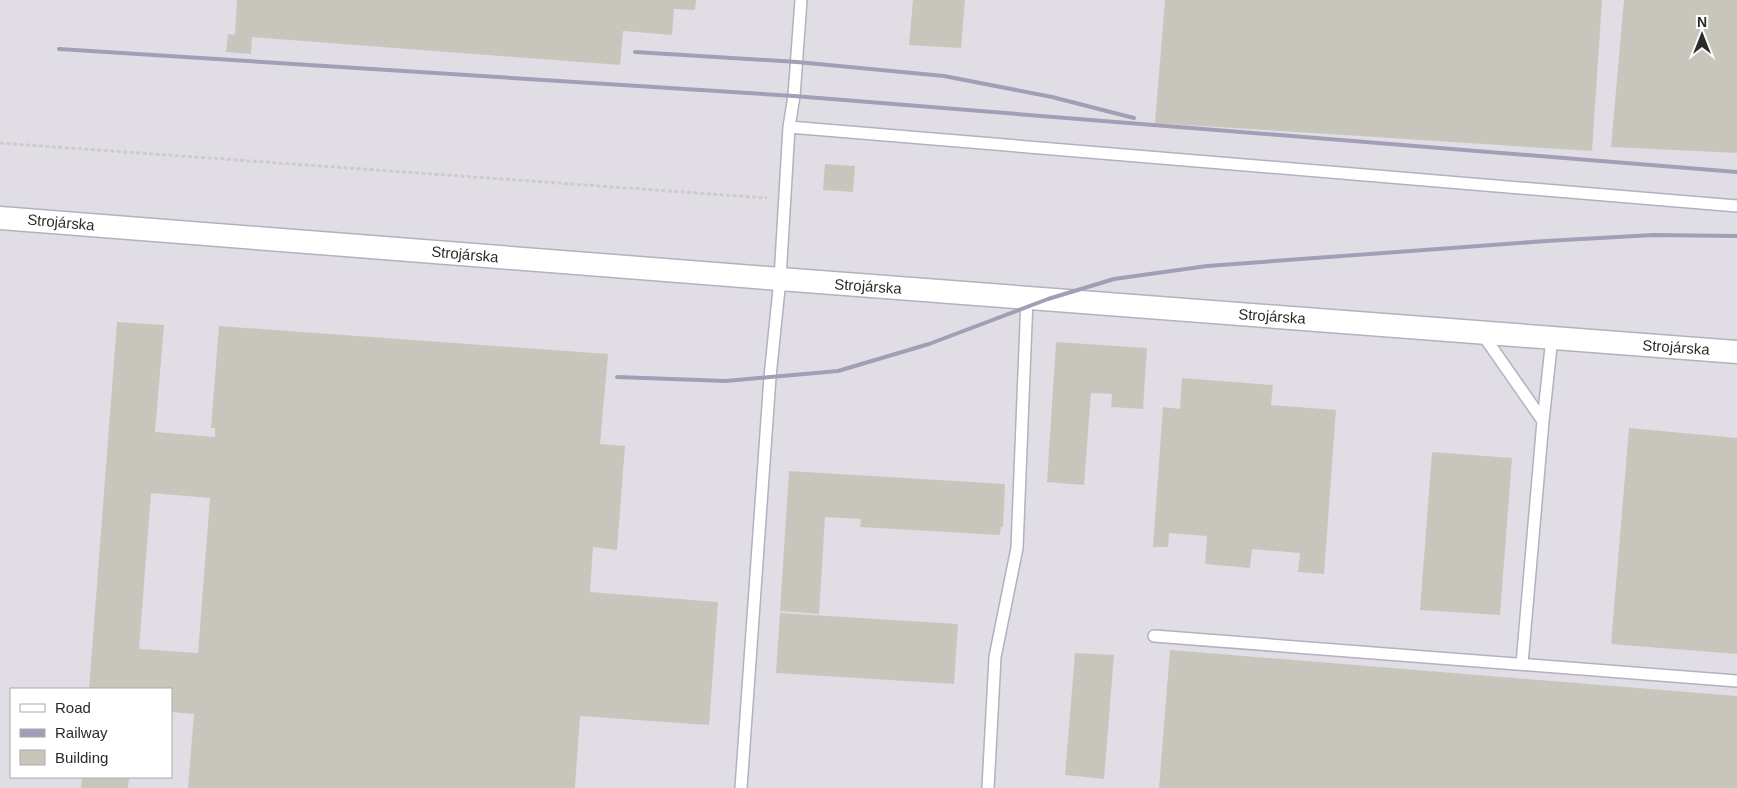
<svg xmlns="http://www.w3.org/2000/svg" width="1737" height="788" font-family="Helvetica,sans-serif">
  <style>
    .industrial { fill: #e1dde5; fill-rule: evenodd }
    .building { fill: #c8c6bc; fill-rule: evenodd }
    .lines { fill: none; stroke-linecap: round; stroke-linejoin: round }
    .lane-casing { stroke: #b1b1bf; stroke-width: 14 }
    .street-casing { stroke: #b1b1bf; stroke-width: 25 }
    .path { stroke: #ccc; stroke-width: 3; stroke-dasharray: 4 2.5; stroke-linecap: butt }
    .lane { stroke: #fff; stroke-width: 11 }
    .street { stroke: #fff; stroke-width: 22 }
    .rail { stroke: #a09fb5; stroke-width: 4 }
    .labels { text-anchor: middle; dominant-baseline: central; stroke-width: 4; stroke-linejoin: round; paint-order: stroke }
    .street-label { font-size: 15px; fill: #2b2b2b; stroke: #fff }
  </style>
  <rect width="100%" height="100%" fill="#ede9dd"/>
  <path class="industrial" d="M0,0H1737V788H0ZM11,689H171V777H11Z"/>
  <path class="building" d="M237,0H696L695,10L674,9L672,35L623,31L620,65L252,37L251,54L226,52L228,34L235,35Z
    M913,0H965L961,48L909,45Z
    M1165,0H1602L1592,151L1155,123Z
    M1624,0H1737V153L1611,147Z
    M825,164L855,166L853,192L823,190Z
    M117,322L164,325L155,432L215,437V428H211L219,326L608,354L600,444L625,446L617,550L593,547L590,592L718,602L709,725L580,716L575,788H188L194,714L171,712V689H89ZM151,493L210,498L198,653L139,649Z
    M1056,342L1147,348L1143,409L1111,407L1112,394L1091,393L1084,485L1047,482Z
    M1182,378L1273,385L1271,405L1336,410L1324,574L1298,572L1300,553L1252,549L1250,568L1205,564L1207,536L1169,533L1168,547H1153L1163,407L1180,409Z
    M1629,428L1737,438V654L1611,644Z
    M1432,452L1512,458L1500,615L1420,610Z
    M789,471L1005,484L1003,527H1001L1000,535L860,527L861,519L825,517L819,614L780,611Z
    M780,613L958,624L954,684L776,673Z
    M1170,650L1737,696V788H1159Z
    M1075,653L1114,655L1104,779L1065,775Z
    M82,777H129L128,788H81Z"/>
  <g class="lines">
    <defs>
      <path id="lane" d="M789,127L1737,206
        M1481,332L1543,421L1522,664
        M1543,421L1552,338
        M1154,636L1737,681
        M741,788L770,377L780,279L789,127L794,96L801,0
        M988,788L995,657L1017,548L1027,298"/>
      <path id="street" d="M0,218L780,279L1737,352"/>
    </defs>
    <use href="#lane" class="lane-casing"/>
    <use href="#street" class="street-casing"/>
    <path class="path" d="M0,143L767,198"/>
    <use href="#lane" class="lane"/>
    <use href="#street" class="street"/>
    <path class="rail" d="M59,49L794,96L1737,172
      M635,52L797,62L944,76L1052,97L1134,118
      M617,377L726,381L838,371L929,344L1048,299L1114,279L1207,266L1546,241L1653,235L1737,236"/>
  </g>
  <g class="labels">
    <g class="street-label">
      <text transform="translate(61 222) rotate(5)">Strojárska</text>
      <text transform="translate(465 254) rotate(5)">Strojárska</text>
      <text transform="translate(868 286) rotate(4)">Strojárska</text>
      <text transform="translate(1272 316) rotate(4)">Strojárska</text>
      <text transform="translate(1676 347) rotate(4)">Strojárska</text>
    </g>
  </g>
  <rect x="10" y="688" width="162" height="90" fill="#ffffff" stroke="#aaaaaa"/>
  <rect x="20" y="704" width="25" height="8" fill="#ffffff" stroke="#aaaaaa"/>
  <text x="55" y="713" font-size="15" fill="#2b2b2b">Road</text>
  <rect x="20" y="729" width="25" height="8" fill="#a09fb5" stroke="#aaaaaa"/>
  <text x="55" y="738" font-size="15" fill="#2b2b2b">Railway</text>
  <rect x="20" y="750" width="25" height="15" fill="#c8c6bc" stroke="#aaaaaa"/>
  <text x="55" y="763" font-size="15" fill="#2b2b2b">Building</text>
  <g transform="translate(1702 35)" stroke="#ffffff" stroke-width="4" paint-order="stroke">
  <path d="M0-4L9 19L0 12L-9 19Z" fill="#2b2b2b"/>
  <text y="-8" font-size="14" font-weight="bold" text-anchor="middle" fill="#2b2b2b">N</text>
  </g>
</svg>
